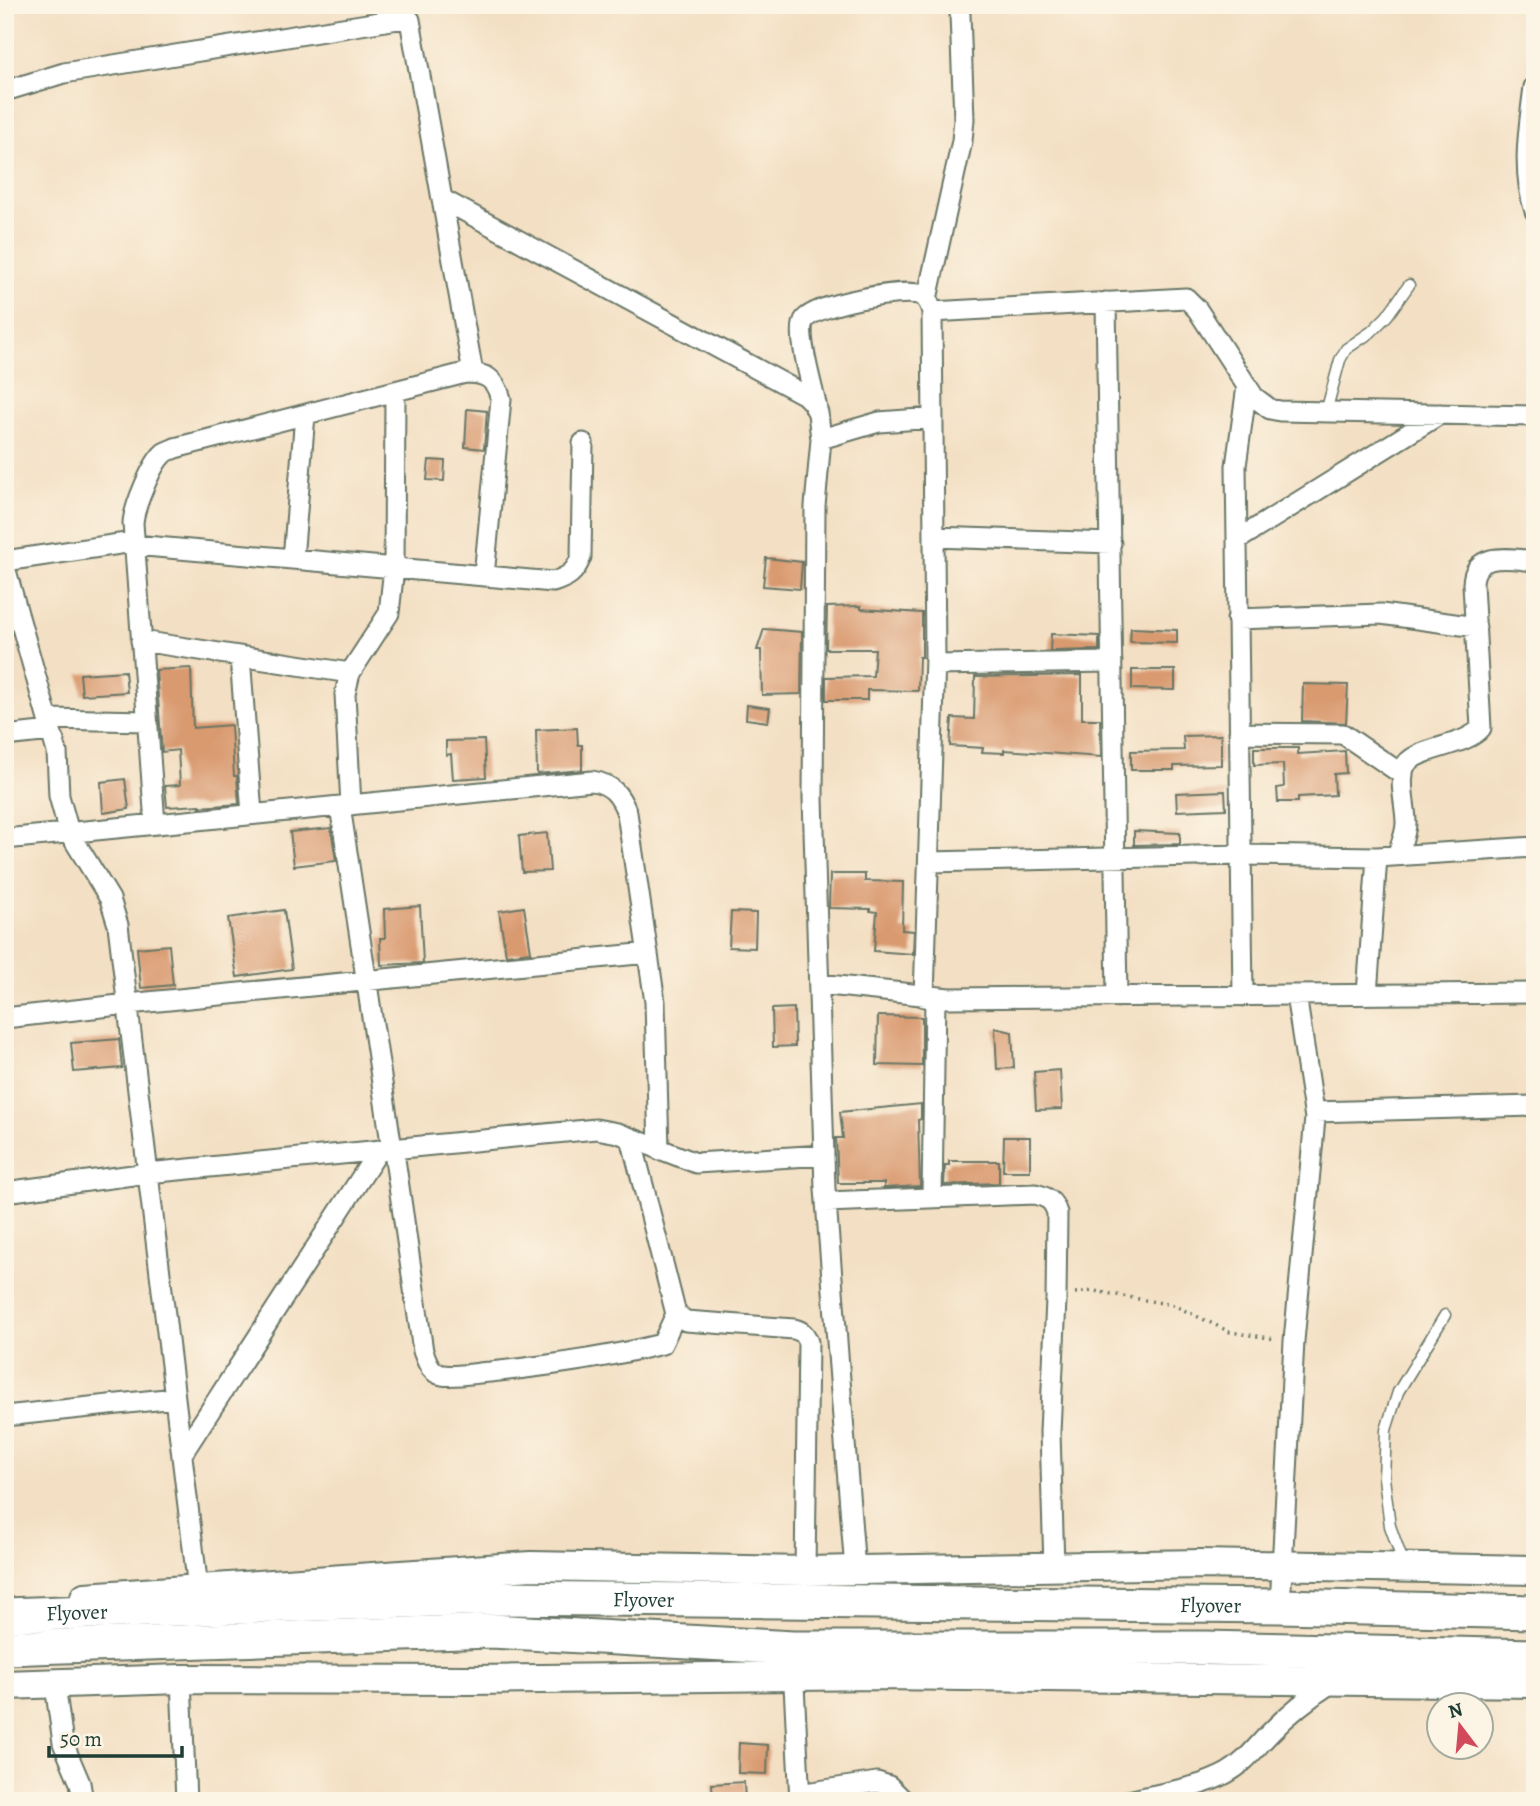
<svg xmlns="http://www.w3.org/2000/svg" width="1540" height="1806" font-family="Alegreya,serif">
  <style>
    .building { fill: #d99a70 }
    .lines { fill: none; stroke-linecap: round; stroke-linejoin: round }
    .service-casing { stroke: #697666; stroke-width: 13 }
    .minor-casing { stroke: #697666; stroke-width: 23 }
    .secondary-casing { stroke: #697666; stroke-width: 32 }
    .trunk-casing { stroke: #697666; stroke-width: 37 }
    .path { stroke: #697666; stroke-width: 3.5; stroke-dasharray: 2 5; stroke-linecap: butt }
    .service { stroke: #fff; stroke-width: 10 }
    .minor { stroke: #fff; stroke-width: 19 }
    .secondary { stroke: #fff; stroke-width: 28 }
    .trunk { stroke: #fff; stroke-width: 33 }
    .labels { text-anchor: middle; dominant-baseline: central; stroke-width: 6; stroke-linejoin: round; paint-order: stroke }
    .street-label { font-size: 21px; fill: #1f3d34; stroke: #fcf5e5 }
  </style>
  <rect width="100%" height="100%" fill="#fcf5e5"/>
  <filter id="ink" filterUnits="userSpaceOnUse"><feTurbulence type="fractalNoise" baseFrequency=".0143" numOctaves="2"/><feDisplacementMap in="SourceGraphic" scale="14" xChannelSelector="R" yChannelSelector="G"/><feConvolveMatrix kernelMatrix="1 2 1 2 8 2 1 2 1" color-interpolation-filters="sRGB"/></filter>
  <filter id="wash" filterUnits="userSpaceOnUse"><feTurbulence type="fractalNoise" baseFrequency=".00686" numOctaves="4" result="noise"/><feDisplacementMap in="SourceGraphic" scale="28" xChannelSelector="R" yChannelSelector="G"/><feGaussianBlur stdDeviation="1.57" result="paint"/><feColorMatrix in="noise" values="0 0 0 0 0 0 0 0 0 0 0 0 0 0 0 0 0 1.4 0 .05"/><feComposite in="paint" operator="in"/></filter>
  <g filter="url(#wash)">
    <rect width="100%" height="100%" fill="#f3dfc3"/>
    <g id="blocks">
      <path class="building" d="M467,409L487,411L484,449L465,447Z
        M429,460L445,461L444,481L427,480Z
        M766,558L802,562L800,589L763,586Z
        M861,606V609L922,613V657H919L918,691L867,690V700H826V677L873,676L875,649H826L827,607Z
        M1131,628L1177,630V643L1130,642Z
        M764,629L802,632L801,694L762,695L761,650H757Z
        M1051,634L1099,636V650L1050,651Z
        M191,668L193,728L231,725L234,776H237L239,804L200,807V805L167,807L165,786L180,785L178,750L162,752L156,670Z
        M1132,670H1175V690L1132,689Z
        M125,671L127,692L82,695L80,674Z
        M1082,675V719H1100L1101,757L1004,750V753L982,752L983,748L950,746L952,718L974,719L975,677Z
        M1303,684L1348,685L1346,723L1302,721Z
        M747,705L770,708L768,722L746,719Z
        M577,728L578,745H582V770L537,774L536,730Z
        M1221,735V765L1174,766V770H1131V751L1184,750L1183,736Z
        M484,740L486,777L453,779L451,754L446,755V741Z
        M1254,748H1298V754L1345,751L1346,773L1334,774L1335,795L1298,797V802H1278L1277,788L1284,787L1283,764L1254,765Z
        M125,779L129,809L103,813L101,782Z
        M1225,791L1226,809L1177,811L1176,793Z
        M331,828L336,861L294,866L290,832Z
        M1134,831L1180,833V844L1134,845Z
        M547,833L550,871L522,872L519,836Z
        M830,874H865V881L903,882L902,930L914,931L913,954L874,951L877,912L870,911V909L829,908Z
        M420,906L423,963L381,965L380,938H385L384,909Z
        M524,907L531,952L506,955L499,911Z
        M284,910L292,969L237,977L228,918Z
        M731,912L756,913L755,948L729,947Z
        M169,945L173,985L141,988L137,948Z
        M794,1008L795,1046L773,1047L772,1009Z
        M878,1016L922,1017V1066L877,1065Z
        M995,1028L1012,1032L1014,1068L997,1069Z
        M119,1039L122,1068L74,1072L71,1043Z
        M1060,1070L1062,1109L1036,1110L1034,1072Z
        M921,1104V1119L918,1120L920,1186L884,1188V1183H838L836,1138H843L840,1112Z
        M1004,1137H1030V1171H1003Z
        M949,1161H999V1183L944,1185L945,1165H949Z
        M739,1743L768,1745L767,1774L738,1773Z
        M744,1782L745,1801H713L712,1784Z"/>
    </g>
  </g>
  <g filter="url(#ink)">
    <use href="#blocks" fill-opacity="0" stroke="#697666" stroke-width="2"/>
    <g class="lines">
      <defs>
        <path id="service" d="M1326,412L1340,360L1346,349L1371,332L1387,316L1409,285
          M1404,1565L1390,1526L1384,1478L1386,1430L1398,1392L1445,1315"/>
        <path id="minor" d="M1534,87C1529,128 1521,170 1535,211
          M5,91L64,73L404,18L410,20L473,373
          M442,199L805,395L812,402L818,413L821,439L815,506L813,798L825,1189L855,1570
          M927,299L962,141L964,119L960,14
          M1106,302L1117,997
          M932,312L1186,298L1197,309L1254,397L1270,409L1280,411L1535,416
          M817,409C814,392 795,330 805,319C818,304 903,288 921,295C928,298 930,305 932,312L935,658L924,997
          M821,439L879,422L933,418
          M934,537L1111,543
          M1237,540L1440,414
          M134,545L553,582C568,577 575,573 581,557L583,443
          M293,559L305,415
          M5,561L133,542
          M5,567L57,752L59,796L69,832L110,899L118,925L198,1589
          M1237,619L1381,614L1476,627
          M141,641L350,673
          M240,656L252,814
          M935,665L1112,662
          M48,719L147,721
          M1239,733L1343,734L1403,775
          M5,736L51,731
          M351,805L345,694L350,673L389,613L394,568L395,391
          M340,806L392,1149L395,1159L423,1351C427,1361 430,1373 442,1375C456,1377 475,1373 490,1372C548,1366 605,1358 662,1344L676,1314
          M155,824L133,523C134,507 152,463 164,453C167,451 171,450 175,448L465,373C486,373 495,378 501,399L484,576
          M5,839L592,781C612,784 620,795 627,813L655,1002L659,1150
          M1397,855C1401,844 1406,834 1406,823C1406,806 1399,784 1404,768C1412,747 1464,748 1481,728L1473,584C1474,550 1511,559 1535,561
          M929,862L1241,855L1377,857L1535,847
          M819,984L949,998L1535,993
          M1367,994L1377,857
          M1243,996L1236,466L1247,386
          M5,1018L128,1004L648,953
          M1314,1112L1535,1106
          M631,1138L676,1314L686,1321L794,1329C802,1331 805,1334 808,1342L805,1571
          M5,1192L148,1173L596,1129L618,1133L696,1163L824,1155
          M932,1198L935,998
          M826,1202L1035,1194C1047,1197 1053,1200 1057,1213L1056,1300L1050,1432L1054,1567
          M5,1416L175,1398
          M182,1454L379,1150
          M1280,1606L1294,1341L1315,1118L1296,995
          M793,1666L800,1801
          M181,1679L186,1801
          M55,1685L63,1743L80,1783L83,1801
          M799,1794L877,1782L889,1786L904,1801
          M1128,1801C1160,1793 1198,1789 1227,1773C1245,1763 1257,1746 1271,1732C1290,1712 1311,1696 1334,1681"/>
        <path id="secondary" d="M85,1597L531,1566L805,1571L1200,1564L1535,1570
          M5,1685L181,1679L468,1680L880,1675L1535,1683"/>
        <g id="trunk">
          <path id="s1" d="M5,1615L489,1598L1280,1606L1535,1612"/>
          <path d="M5,1648L491,1631L793,1648H1206L1535,1656"/>
        </g>
      </defs>
      <use href="#service" class="service-casing"/>
      <use href="#minor" class="minor-casing"/>
      <use href="#secondary" class="secondary-casing"/>
      <use href="#trunk" class="trunk-casing"/>
      <path class="path" d="M1075,1293L1094,1291L1173,1305L1230,1332L1276,1339"/>
      <use href="#service" class="service"/>
      <use href="#minor" class="minor"/>
      <use href="#secondary" class="secondary"/>
      <use href="#trunk" class="trunk"/>
    </g>
  </g>
  <g class="labels">
    <g class="street-label">
      <text stroke="none"><textPath href="#s1" startOffset="639">Flyover</textPath></text>
      <text stroke="none"><textPath href="#s1" startOffset="1206">Flyover</textPath></text>
      <text stroke="none"><textPath href="#s1" startOffset="72">Flyover</textPath></text>
    </g>
  </g>
  <rect width="1540" height="1806" fill="none" stroke="#fcf5e5" stroke-width="28"/>
  <g transform="translate(1460 1726) rotate(344)"><circle r="33" fill="#fcf5e5" stroke="#a4ab9e" stroke-width="2"/>
  <path d="M0-5L12 26L0 18L-12 26Z" fill="#d1495b"/>
  <text y="-10" font-size="19" font-weight="bold" text-anchor="middle" fill="#1f3d34">N</text>
  </g>
  <path d="M49 1746v10h133v-10" fill="none" stroke="#1f3d34" stroke-width="3.5"/>
  <text x="60" y="1746" font-size="21" fill="#1f3d34" stroke="#fcf5e5" stroke-width="5" paint-order="stroke">50 m</text>
</svg>
